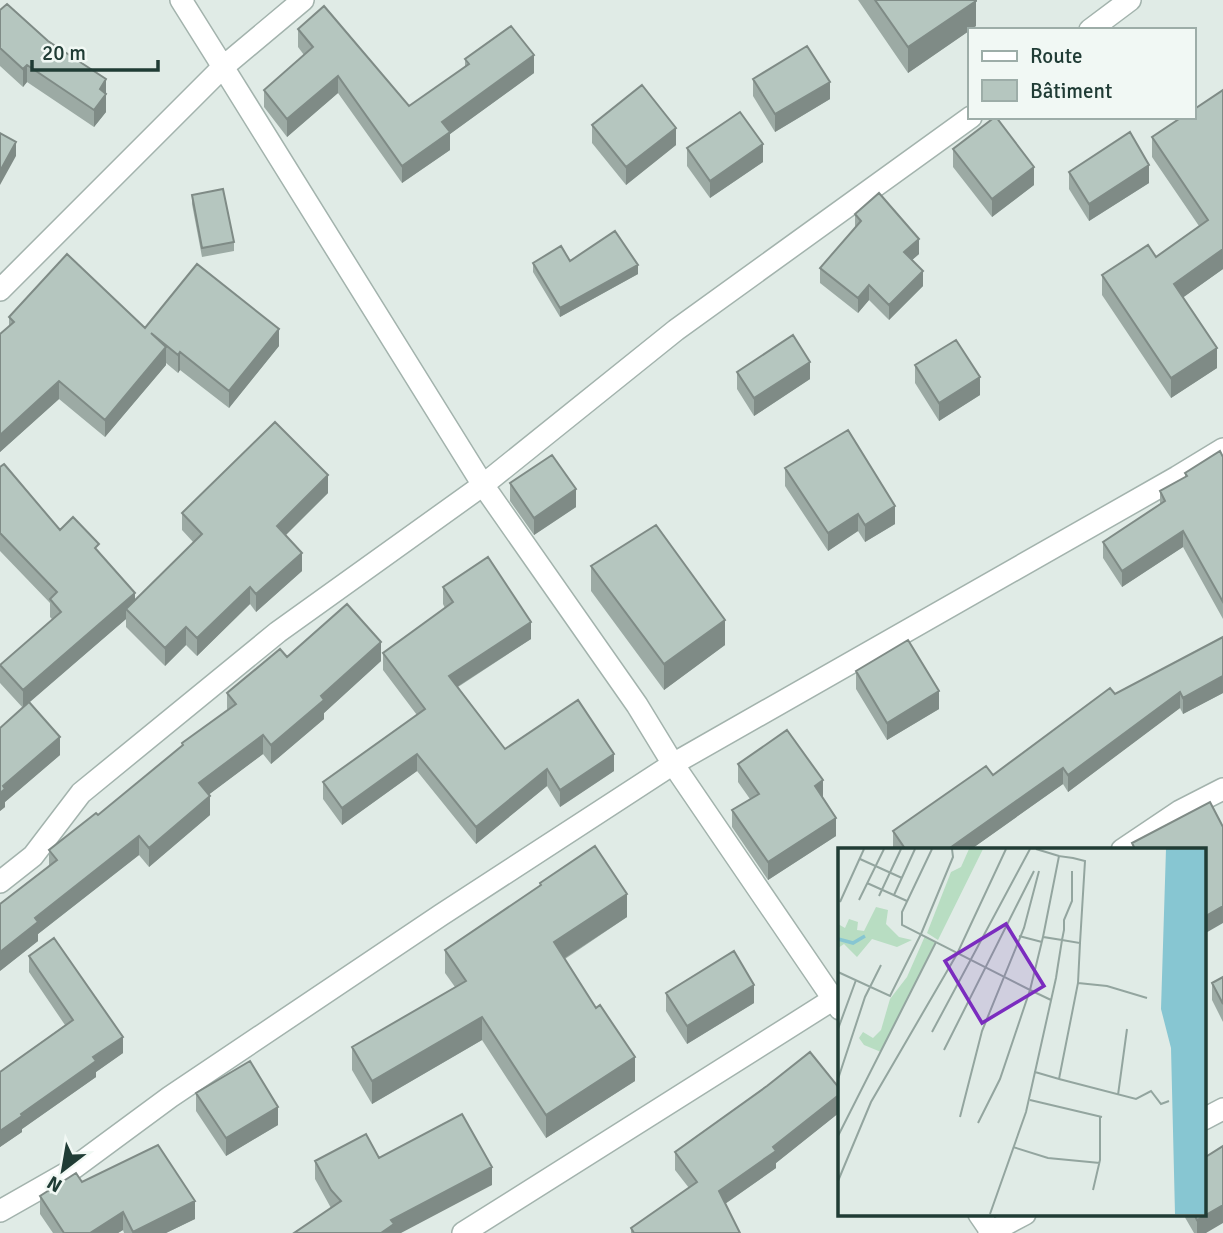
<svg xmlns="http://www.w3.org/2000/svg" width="1223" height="1233" font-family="Signika,sans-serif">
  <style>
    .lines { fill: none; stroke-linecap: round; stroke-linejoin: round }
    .minor-casing { stroke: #a3b3ad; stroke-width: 24 }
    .minor { stroke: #fff; stroke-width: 21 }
    .wall { fill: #9caaa4 }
    .shaded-wall { fill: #7f8b86 }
    .building { fill: #b5c6bf; stroke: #7f8b86; stroke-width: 2 }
    .inset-river { fill: none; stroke: #87c6d2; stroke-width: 3.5 }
    .inset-road { fill: none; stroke: #93a59f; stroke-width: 2 }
    .view { fill: #7b2cbf; fill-opacity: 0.15; stroke: #7b2cbf; stroke-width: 3.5 }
    .inset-edge { fill: none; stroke: #203c35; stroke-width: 3.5 }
  </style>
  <rect width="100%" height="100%" fill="#e0ebe6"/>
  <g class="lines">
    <defs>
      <path id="minor" d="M181,0L223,67L303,0
        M1090,30L1130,0
        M0,290L223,67L483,485L637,705L673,764L840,1009
        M1122,850L1180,811L1223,789
        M0,882L33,856L81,793L278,632L483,485L676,330L971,117
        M1204,1119L1223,1109
        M0,1211L67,1173L170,1097L441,915L673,764L1177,477L1223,449
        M979,1214L992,1233
        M463,1233L840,995
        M989,1233L1025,1214"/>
    </defs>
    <use href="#minor" class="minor-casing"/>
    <use href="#minor" class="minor"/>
  </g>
  <path class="wall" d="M858,0H976V26L908,73Z
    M0,10L106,79V112L94,127L27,82L23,87L0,66Z
    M298,29L409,106L465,67V59L534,73L450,134V150L402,183L338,93L287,137L264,107V90L304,55L298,47Z
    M753,79L830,99L775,132L753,96Z
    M1182,117L1223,269L1183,297L1217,368L1171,398L1102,295V275L1156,257L1199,226L1152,157V137Z
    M592,125L676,145L626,185L592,143Z
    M687,148L763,162L710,198L687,166Z
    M953,149L1034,185L992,217L953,167Z
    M1069,172L1149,183L1089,221L1069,189Z
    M192,195L234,242V251L202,257L192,204Z
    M855,214L919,254L912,260L923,286L889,320L869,300L858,313L820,283V268L855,228Z
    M570,261L638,274L560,317L533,272V263Z
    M9,317L145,328L279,346L229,408L180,370L178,373L166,363V365L105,437L59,399L0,452V334L9,327Z
    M915,365L980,395L939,421L915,383Z
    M737,372L810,379L754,416L737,389Z
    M1223,457V619L1183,547L1122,587L1103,558V542L1160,504V491L1185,477V473Z
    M0,467L60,530L99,553L135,600L194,543L182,530V513L328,493L285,535L302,571L256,612L250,604L197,656L186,645L165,666L126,627V619L29,702L60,755L5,802V807L0,811V728L23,708L0,683V665L53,620L50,617V603L0,551Z
    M785,468L895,524L865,542L858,531L828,551L785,486Z
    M510,483L576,507L534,535L510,501Z
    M591,566L725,645L664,690L591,591Z
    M443,587L531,639L458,687L505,749L614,771L560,807L547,786L476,844L417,771L342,825L323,799V782L417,715L383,670V653L445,608L443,604Z
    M1223,637V693L1183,714L1180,708L1068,792L1063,784L970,850H895L893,847V831L993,775L1115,694Z
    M287,657L381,661L324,713V719L271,764L263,754L208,795L210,815L149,867L139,855L38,934V941L0,971L49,867V850L98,815L182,746V743L227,710V693Z
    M856,671L939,709L887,740L856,689Z
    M738,764L823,798L836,836L768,880L732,827V810L750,799L738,782Z
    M540,883L627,917L565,959L635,1081L546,1138L482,1040L372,1104L352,1070V1047L455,987L445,973V950L540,886Z
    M29,956L123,1053L96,1072V1077L22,1129V1132L0,1147V1072L65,1025L29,972Z
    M1223,977V1022L1212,1000V983Z
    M666,993L754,1003L687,1044L666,1011Z
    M767,1086L840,1089V1112L776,1163V1168L725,1204L740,1233H631V1228L689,1188L675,1170V1152Z
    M196,1093L278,1125L226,1156L196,1111Z
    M379,1158L492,1185L331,1208L315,1179V1161Z
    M40,1196L195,1219L166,1233H124L123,1230L118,1233H53L40,1214Z
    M1183,1214H1204L1206,1233H1194Z"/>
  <path class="shaded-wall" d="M976,1V26L969,30V31L908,73V47Z
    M534,55V73L450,134V150L402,183V166L442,122Z
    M27,65V82L23,87V69Z
    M338,76V93L287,137V119Z
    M106,79V112L94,127V110L100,89Z
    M830,82V99L775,132V114Z
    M676,128V145L626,185V167Z
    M16,142V156L0,185V171Z
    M763,144V162L710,198V181Z
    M1149,165V183L1089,221V204Z
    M1034,167V185L992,217V199Z
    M919,239V254L904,267V252Z
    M1223,249V269L1174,304V284Z
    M638,265V274L560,317V308Z
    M923,271V286L889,320V305Z
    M869,285V300L858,313V298Z
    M279,329V346L229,408V391Z
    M166,347V365L105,437V420Z
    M1217,348V368L1171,398V378Z
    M180,352V370L178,373V355Z
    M810,362V379L754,416V398Z
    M980,377V395L939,421V403Z
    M59,381V399L0,452V435Z
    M328,475V493L277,544V526Z
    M576,489V507L534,535V518Z
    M895,506V524L865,542V525Z
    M858,514V531L828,551V533Z
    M1183,531V547L1122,587V571Z
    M302,553V571L256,612V594Z
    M250,587V604L197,656V638Z
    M135,593V611L126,609V619L23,708V690Z
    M725,620V645L664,690V664Z
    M531,622V639L449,692V676Z
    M186,627V645L165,666V648Z
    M381,642V661L324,713V719L271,764V745L321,696Z
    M1223,676V693L1183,714V698Z
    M939,691V709L887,740V723Z
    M1180,692V708L1068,792V775Z
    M263,735V754L199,802V783Z
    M60,737V755L5,802V807L0,811V793L3,786Z
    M417,754V771L342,825V808Z
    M614,754V771L560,807V790Z
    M1063,768V784L970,850H947Z
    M547,769V786L476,844V827Z
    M823,780V798L815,786Z
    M210,796V815L149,867V848Z
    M836,818V836L768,880V862Z
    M139,836V855L38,934V941L0,971V952L35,918Z
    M627,894V917L554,965V942Z
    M1223,906V923L1204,934V917Z
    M754,985V1003L687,1044V1026Z
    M482,1017V1040L372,1104V1081Z
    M123,1037V1053L96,1072V1077L22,1129V1132L0,1147V1131L93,1057Z
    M635,1057V1081L546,1138V1115Z
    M840,1094V1112L776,1163V1168L719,1208V1191Z
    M278,1107V1125L226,1156V1138Z
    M492,1167V1185L401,1233H381L391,1220Z
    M195,1201V1219L166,1233H133V1232Z
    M1223,1205V1223L1206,1233H1197V1220Z
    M123,1212V1230L118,1233H90Z"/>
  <path class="building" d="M875,0H976V1L908,47Z
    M7,4L48,41L106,79L100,89L106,94L94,110L27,65L23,69L0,48V10Z
    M324,6L409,106L469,64L465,59L511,26L534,55L442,122L450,132L402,166L338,76L287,119L264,90L313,47L298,29Z
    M807,46L830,82L775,114L753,79Z
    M642,85L676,128L626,167L592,125Z
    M1223,90V249L1174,284L1217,348L1171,378L1102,275L1148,245L1156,257L1208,220L1152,137L1182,117H1193V110Z
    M740,112L763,144L710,181L687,148Z
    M995,117H996L1034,167L992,199L953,149Z
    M1130,132L1149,165L1089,204L1069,172Z
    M0,133L16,142L0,171Z
    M223,189L234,242L202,248L192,195Z
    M879,193L919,239L904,252L923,271L889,305L869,285L858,298L820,268L861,221L855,214Z
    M615,231L638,265L560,308L533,263L561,246L570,261Z
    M67,254L145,328L197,264L279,329L229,391L180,352L178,355L151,333L166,347L105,420L59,381L0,435V334L14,322L9,317Z
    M793,335L810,362L754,398L737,372Z
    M956,340L980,377L939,403L915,365Z
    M275,422L328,475L277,526L302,553L256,594L250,587L197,638L186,627L165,648L126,609L202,534L182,513Z
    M848,430L895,506L865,525L858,514L828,533L785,468Z
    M1220,451L1223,457V602L1183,531L1122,571L1103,542L1165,501L1160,491L1187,476L1185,473Z
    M552,455L576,489L534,518L510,483Z
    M4,464L60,530L73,517L99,544L95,548L135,593L23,690L0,665L61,612L50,599L57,592L0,533V467Z
    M656,525L725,620L664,664L591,566Z
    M488,557L531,622L449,676L505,749L578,700L614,754L560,790L547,769L476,827L417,754L342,808L323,782L425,709L383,653L453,602L443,587Z
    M347,604L381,642L321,696L324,700L271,745L263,735L199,783L210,796L149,848L139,836L35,918L38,922L0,952V904L57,860L49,850L96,813L98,815L183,745L182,743L236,704L227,693L280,649L287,657Z
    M1223,637V676L1183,698L1180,692L1068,775L1063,768L947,850H906L893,831L986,766L993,775L1110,688L1115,694Z
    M908,640L939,691L887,723L856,671Z
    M29,702L60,737L3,786L5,789L0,793V728Z
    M787,730L823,780L815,786L836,818L768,862L732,810L759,794L738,764Z
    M1210,802L1223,827V906L1204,917V850H1130L1134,847L1132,843Z
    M595,846L627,894L554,942L596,1008L600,1005L635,1057L546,1115L482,1017L372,1081L352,1047L466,981L445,950L541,885L540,883Z
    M54,938L123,1037L93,1057L96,1061L21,1114L22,1116L0,1131V1072L73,1020L29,956Z
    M734,951L754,985L687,1026L666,993Z
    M1223,977V1004L1212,983Z
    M810,1052L840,1089V1094L773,1147L776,1151L719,1191L740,1233H634L631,1228L697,1182L675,1152L767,1086Z
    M250,1061L278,1107L226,1138L196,1093Z
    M462,1114L492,1167L391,1220L394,1224L381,1233H294L341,1201L331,1190L315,1161L366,1134L379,1158Z
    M158,1145L195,1201L133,1232L123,1212L90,1233H64L40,1196L76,1173L82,1182Z
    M1223,1146V1205L1197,1220L1194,1214H1204V1158Z"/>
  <g transform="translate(838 848)">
    <rect width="368" height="368" fill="#e0ebe6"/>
    <path d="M131,1H145L100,92L89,85L113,24L123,19ZM38,59L50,62L48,76L61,89L74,92L59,99L34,91L19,109L6,96L0,100V76L7,80L11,71L20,74L19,82L26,83ZM87,88L97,94L43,204L26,197L21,190L25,184L35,190L43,182L52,151L69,129Z" fill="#b8ddc2"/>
    <path d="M328,1H367V366H337L333,200L323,161Z" fill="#87c6d2"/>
    <path class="inset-river" d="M0,91L15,95L27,88"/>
    <path class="inset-road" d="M94,1L64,64V77L192,142L205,89L224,92L242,95L240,135L221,231L197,224L218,130L220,117L224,92L226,82V72L234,53V23M198,1L221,8M22,11L64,30M29,35L69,53M56,47L77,1M41,48L63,1M21,52L46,1M2,54L26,1M181,88L204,94M205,89L221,8L235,10L247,13L242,95M0,124L52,148L83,86L115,9L114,1M240,135L269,138L309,150M0,181L18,132M94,184L192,1M106,202L196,23M0,231L27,149L43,117M221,231L298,251L313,243L323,256L331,253M280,247L289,181M192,252L264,269M122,269L144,183L186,80L201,23M140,275L162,231L192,142L213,152M0,288L98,94M175,299L210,310L262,315M0,333L33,254L119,106L168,1M255,342L262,312V268M152,366L188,264L197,224"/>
    <path class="view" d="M168,76L206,138L144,175L107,113Z"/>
    <rect width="368" height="368" class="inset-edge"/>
  </g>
  <rect x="968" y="28" width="228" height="91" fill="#f1f8f4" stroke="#9dada8" stroke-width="2"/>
  <rect x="982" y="51" width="35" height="10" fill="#ffffff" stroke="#9dada8" stroke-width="2"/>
  <text x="1030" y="63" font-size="21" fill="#203c35">Route</text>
  <rect x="982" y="80" width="35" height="21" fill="#b5c6bf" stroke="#9dada8" stroke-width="2"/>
  <text x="1030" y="98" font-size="21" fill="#203c35">Bâtiment</text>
  <g transform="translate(63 1170) rotate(211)" stroke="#f1f8f4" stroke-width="5" paint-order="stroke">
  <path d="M0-5L12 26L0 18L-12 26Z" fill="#203c35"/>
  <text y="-10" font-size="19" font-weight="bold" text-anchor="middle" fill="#203c35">N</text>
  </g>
  <path d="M32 60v10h126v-10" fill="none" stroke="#203c35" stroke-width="3.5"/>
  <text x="42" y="60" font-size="21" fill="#203c35" stroke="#f1f8f4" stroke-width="5" paint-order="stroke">20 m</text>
</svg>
